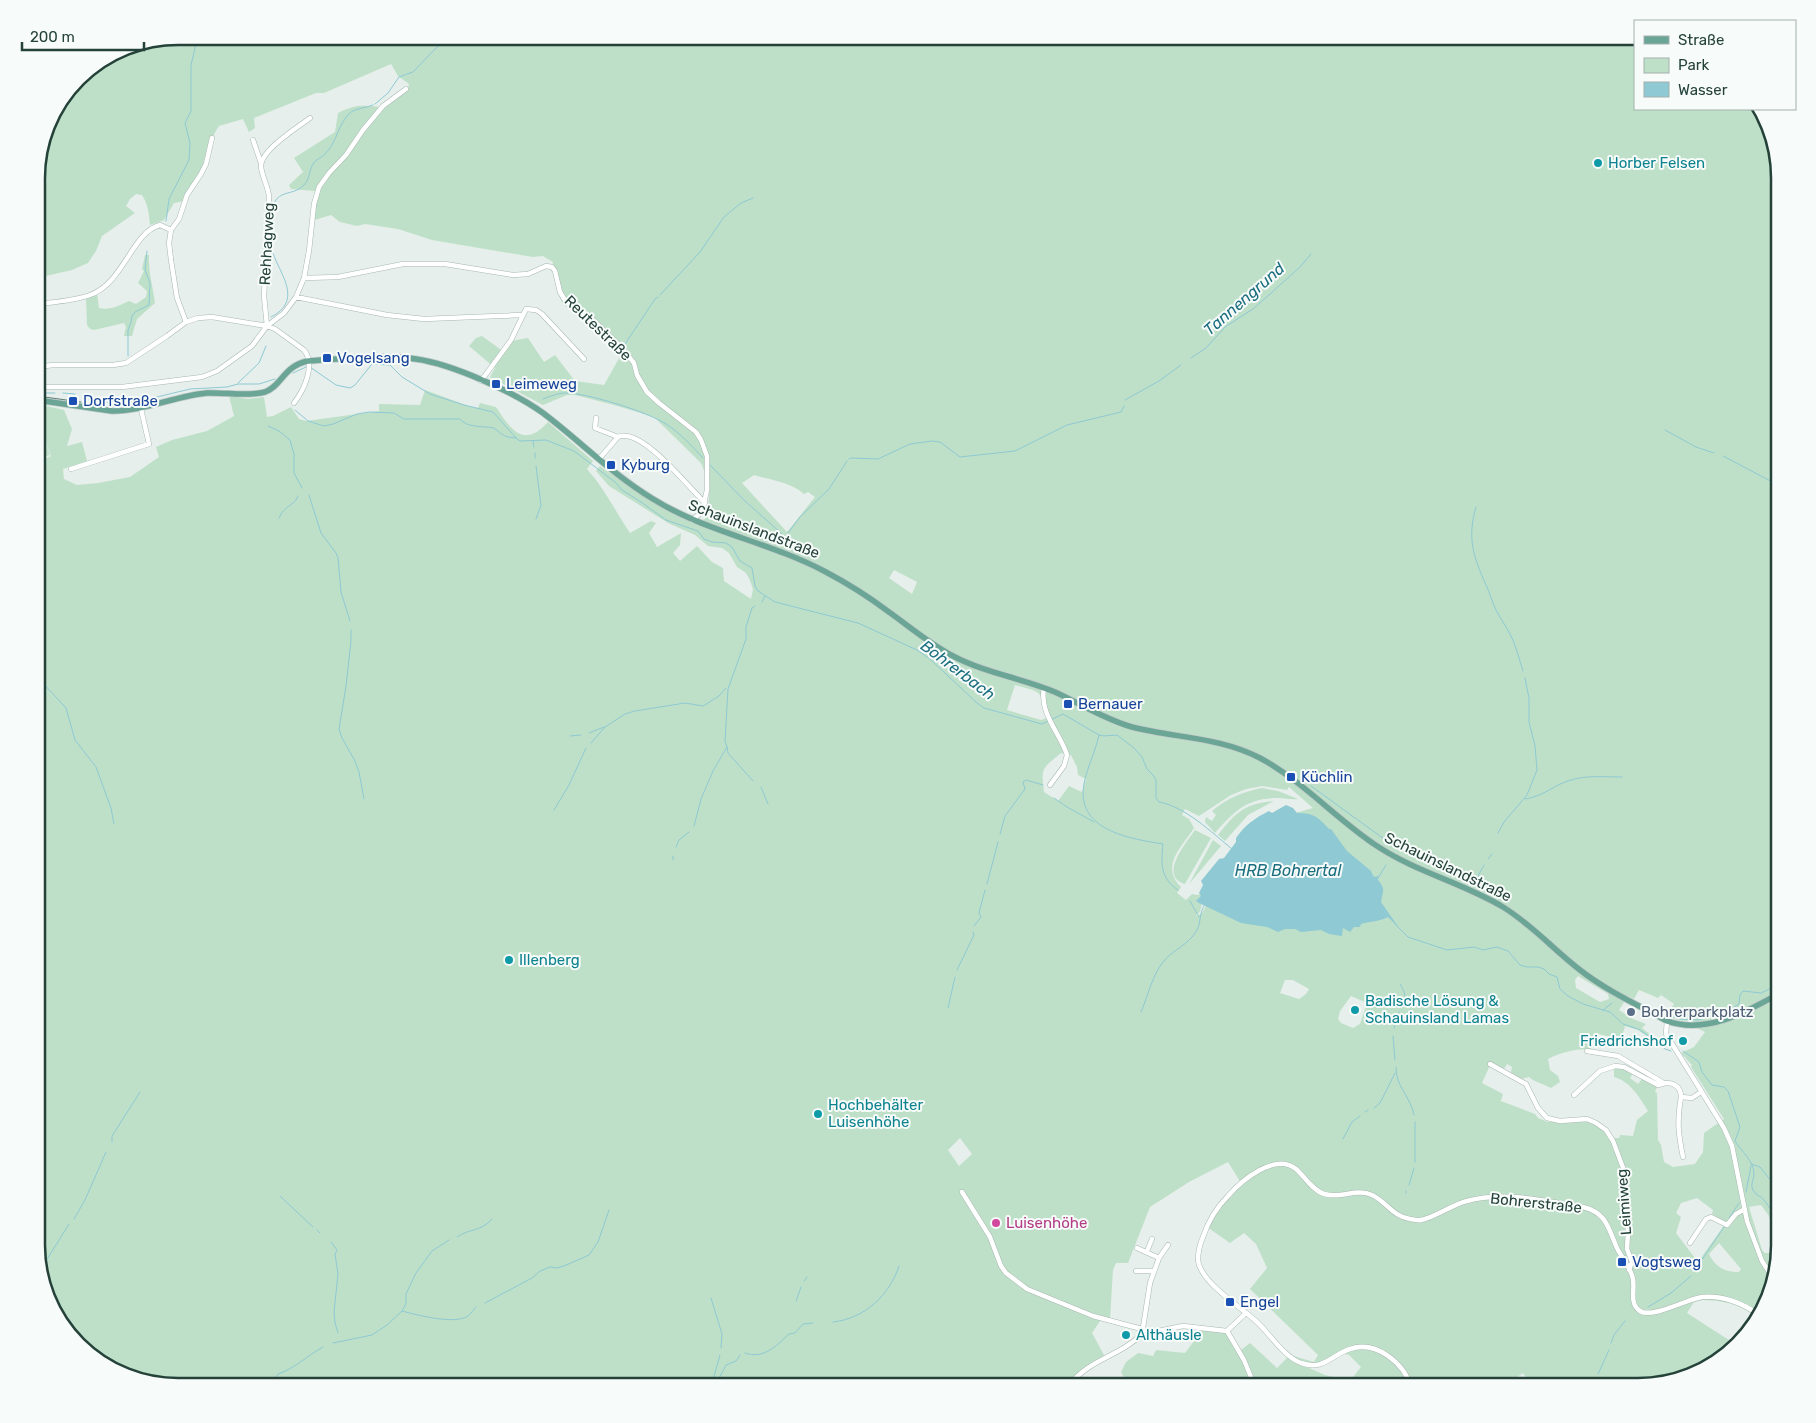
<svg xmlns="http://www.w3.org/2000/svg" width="1816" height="1423" font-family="Rubik,sans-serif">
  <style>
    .green { fill: #bfe0c8; fill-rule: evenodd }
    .water { fill: #8ec9d4 }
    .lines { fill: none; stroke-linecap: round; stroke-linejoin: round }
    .stream { stroke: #8ec9d4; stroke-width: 1 }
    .minor-casing { stroke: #a8b8b2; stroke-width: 5.5 }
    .major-casing { stroke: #c2cac8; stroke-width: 7 }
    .minor { stroke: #fff; stroke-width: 4.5 }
    .major { stroke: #6aa596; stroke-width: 5.5 }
    .tram { stroke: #5f7d75; stroke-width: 1 }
    .culture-dot { fill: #0f9aa8; stroke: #f7fbf9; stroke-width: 2 }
    .transit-dot { fill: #1a4fb4; stroke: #f7fbf9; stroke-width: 2 }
    .service-dot { fill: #5c6f8a; stroke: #f7fbf9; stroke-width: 2 }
    .hotel-dot { fill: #d1479c; stroke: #f7fbf9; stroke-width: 2 }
    .labels { text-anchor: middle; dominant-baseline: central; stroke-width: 4; stroke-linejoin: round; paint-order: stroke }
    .culture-label { font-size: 15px; fill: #0d838f; stroke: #f7fbf9; text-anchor: start }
    .street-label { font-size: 15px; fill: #24423a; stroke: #f7fbf9 }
    .transit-label { font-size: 15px; fill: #164399; stroke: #f7fbf9; text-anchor: start }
    .service-label { font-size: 15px; fill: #4e5e75; stroke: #f7fbf9; text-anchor: start }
    .hotel-label { font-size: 15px; fill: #b23c85; stroke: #f7fbf9; text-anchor: start }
    .water-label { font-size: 16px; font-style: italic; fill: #1c6f80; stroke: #f7fbf9 }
    .rim { fill: none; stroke: #24423a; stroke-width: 2.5 }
  </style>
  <rect width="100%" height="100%" fill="#e6efeb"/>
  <path class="green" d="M178,36H1635V109H1760L1765,116L1780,178V1245L1778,1253L1768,1260L1772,1264L1771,1267L1775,1271L1769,1299L1745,1338L1700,1372L1638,1387H1532L1523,1373L1503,1387H1110L1125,1379L1121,1372L1126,1362L1138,1353L1153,1356L1156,1350L1185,1353L1194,1341L1192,1328L1226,1333L1241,1350L1250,1343L1277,1368L1290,1355L1314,1362L1318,1355L1250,1289L1267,1268L1256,1244L1244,1233L1230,1243L1207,1227L1210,1220L1241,1183L1228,1162L1189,1182L1150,1207L1128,1263H1116L1113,1270L1110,1319L1102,1318L1092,1333L1104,1355L1068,1387H178L124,1376L85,1352L51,1308L37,1254V462L51,456L42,433L50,455L37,460V404L64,410L72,429L67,446L82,442L87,461L63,469L64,479L77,485L98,483L130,477L159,457L156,447L172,440L207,431L234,416L229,396L248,399L264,397L267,417L273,416L291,407L299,419L306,421L379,411V404L420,405L425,390L471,407L478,408L480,403L496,407C511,430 524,449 548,422L593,461L587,469C604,488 616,512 630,533L651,521L656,523L649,533L657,547L681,533L680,545L673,553L680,561L697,546L712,562L723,568L724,581L751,599L753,589L749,578L746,573L737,567L729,553L722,548L708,546L695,535L668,523L609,486L596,471L600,466L641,495L694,523L705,519L708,509L710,485L701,463L654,417L614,405L575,395H567L543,405L490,377L495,368L469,346L476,338L482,336L504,352L511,341L528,338L544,362L555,355L575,381L604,385L622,353L589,321L577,315L563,304L558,294L552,267L553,262L543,256L533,257L432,240L398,229L365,224L357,226L340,222L331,215L311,221L310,218L315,191L291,189L289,185L303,172L294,158L335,132L338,113C357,104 364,105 385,108L408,89L409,84L398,76L391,64L324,93H316L254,118L255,128L249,132L243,119L219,126C209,141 211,148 205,163C200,177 188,186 184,201L174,203L164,220L150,225C149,214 148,204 142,195L136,194L130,199L126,206L135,213L102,236L96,251L88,263L72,270L37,278V169L51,115L84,72L124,47ZM754,475C770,480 791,482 804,494L808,492L815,497L787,532L742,483ZM894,570L917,582L912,594L889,578ZM1015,685C1043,693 1040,689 1047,718L1041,720L1007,710ZM1061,753L1071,755L1077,767L1078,775L1086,779L1082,792L1069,786L1058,801L1044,792C1041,767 1042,769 1061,753ZM1262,786L1287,790L1289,787L1313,808L1295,813L1208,902L1202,913L1197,916L1196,915L1200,912L1202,903V894L1197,895L1192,894L1186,900L1177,893L1181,887C1160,866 1181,848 1194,828L1189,819L1182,815L1185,809L1199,816L1231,795L1246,789ZM1578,976L1608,994L1609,999L1600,1002L1576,988L1575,980ZM1285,980H1293L1309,989L1306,994L1299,999L1280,993ZM1639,990L1658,998L1661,995L1674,1004L1666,1016L1678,1020L1696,1022L1697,1028L1705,1032L1694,1047L1681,1053L1692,1065L1691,1067L1724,1119L1704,1133L1703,1152L1695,1164L1673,1167L1664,1162L1661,1145L1658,1140L1657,1093L1655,1092L1657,1087L1642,1079L1638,1084L1630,1078L1633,1073L1623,1068H1614V1077C1630,1081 1640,1098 1648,1111L1637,1120L1633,1136L1620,1135L1619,1138H1610C1593,1115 1573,1119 1548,1122L1538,1118L1535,1114L1501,1101L1503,1094L1482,1083L1491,1063L1504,1069L1507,1064L1512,1067L1511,1072L1521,1079L1529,1077C1536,1083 1544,1084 1551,1088L1560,1082L1558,1076L1550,1070L1548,1059C1561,1052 1576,1049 1591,1049L1595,1033L1621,1040L1625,1026L1638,1030L1660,1045L1662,1044L1642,1028L1646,1024L1633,1019L1619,1010L1628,996L1634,999ZM1351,996L1367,1003L1360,1024L1353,1028L1341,1023L1338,1019L1340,1011ZM960,1138L972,1154L959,1166L948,1150ZM1697,1198L1713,1210L1712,1214L1724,1222L1723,1227L1698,1262L1676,1233L1681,1217L1676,1213L1681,1203ZM1761,1205L1769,1216L1777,1247L1770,1253H1765L1762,1250L1749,1207ZM1719,1243L1741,1269L1739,1272C1725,1272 1716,1268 1709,1254ZM1703,1300C1721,1300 1740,1304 1754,1316L1732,1342L1687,1313L1694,1302ZM1342,1353L1349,1355L1361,1367L1350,1381L1325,1375L1307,1367L1324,1363Z
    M145,255H149C148,271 153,287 155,303L137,319L132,336H124L126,327L124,323L94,330L90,329L87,325L86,299L97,293L99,308C110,311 120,305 129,301L136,304L146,297L147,291L138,283L144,271L142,269Z
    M1262,788L1278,791L1298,799C1292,800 1285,798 1278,798C1247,798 1234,811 1215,833L1205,822L1206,817L1212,821L1216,815L1212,811C1227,798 1243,792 1262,788Z
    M1274,801L1248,815L1225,841L1218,835C1235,813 1245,803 1274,801Z
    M1195,830L1211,838L1185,884C1158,876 1186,843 1195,830Z
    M1213,840L1221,846L1189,884Z"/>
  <path class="water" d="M1286,805L1293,808L1297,813C1314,813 1318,817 1329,829H1331L1347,851L1371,871L1373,876L1376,877L1379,875L1377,879C1386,889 1383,890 1381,902L1399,928L1388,917C1379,922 1371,921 1361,924L1360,927H1354L1350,932L1343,928L1342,936L1329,934L1321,930L1301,932L1295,929H1285L1278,932L1267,927L1241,923L1199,903L1196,901L1201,896L1199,893L1203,885L1201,881L1219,859L1224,858L1236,842V838C1245,825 1255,818 1269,811L1272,813Z"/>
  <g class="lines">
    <path class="stream" d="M375,104L388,93L399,77L413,72L436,48L453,36
      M166,221L169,199L189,160L190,143L185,123L191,111V65L196,44L195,36
      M660,295L700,252L724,217L741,203L753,198
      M271,317C305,300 278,272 272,250C270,240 270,226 271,216C274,186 292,198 304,185C310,179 309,170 313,164C316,159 321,158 325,154C337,143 338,123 351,112C357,108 366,108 373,105
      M625,344L655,299L658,297
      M128,356V330L131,322L132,316L135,312L149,305L150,283L145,270L147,251
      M1191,358L1206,348L1225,327L1253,309L1270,294L1300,267L1311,254
      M310,367L336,385L350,388L355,385L372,364L390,365L402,377L430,394L464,405L493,412L517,439L520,441L546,440L574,451L615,482L622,490L641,502L666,520L698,531L704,539L712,542L726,543L732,547L740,561L752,568L755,586L758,591L775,602L858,623L917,650L930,659L977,703L984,708L1042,724L1063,714L1099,735L1104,736L1117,735L1134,748L1142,757L1147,769L1153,775L1156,780V798L1159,802C1186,807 1211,832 1232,849
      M293,373L306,367
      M238,383L259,363L266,346
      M45,393H55
      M63,393L75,394
      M84,394L92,396L102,402L122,403L157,397L190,389L227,387L238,384H259L275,379
      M543,399C551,396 558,393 566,393C587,393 648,412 666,424C680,433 692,446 703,458
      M1125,400L1159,381L1181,365
      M295,410L308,421L324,426L333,424L357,414L369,412L394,413L404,419H460C467,428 483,426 494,428C503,435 503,437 516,438
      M268,426L279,431L290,440L294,454V473L302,488
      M1665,430L1696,447L1714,453
      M533,441L534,447
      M535,453V458
      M1723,456L1780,486
      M849,459L851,458L878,459L910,444L932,441L940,442L960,457L1015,451L1067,425L1121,412L1124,406
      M710,465L745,501L782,534
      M309,495L321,533L336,553L338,558L341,592L350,621
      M1476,507C1467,538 1473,556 1486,585C1490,593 1492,602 1496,610C1500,618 1506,626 1510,634C1516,645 1519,659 1523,671
      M279,518C284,505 295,506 298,496
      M536,519L541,505L536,466
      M788,533L800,517L829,489L847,461
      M762,602L765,596
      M351,630V641L346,686L339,729L342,738L355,761L359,772L364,799
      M37,673L40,680L66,708L75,740L96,767L111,808L114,824
      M589,733L604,727
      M1099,735C1095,754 1084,773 1083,792C1082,832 1133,839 1163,844C1161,864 1160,878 1178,890
      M570,736L581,735
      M591,743L605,727L625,714L635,711L685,703L703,706L719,696L726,688
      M727,747L728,753L753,781
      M1301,779L1305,782
      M1311,786L1395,847L1480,887
      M761,787L768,804
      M1054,798L1067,807L1094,822
      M1525,799C1545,796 1553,785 1571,780C1587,775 1605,777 1622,777
      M554,810L569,785L586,748
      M694,826L701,799L713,771L727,747L725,741L728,689L746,639V627L752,608L755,606
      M1498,833L1504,822L1527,795L1537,770L1535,746L1529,722V698L1525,678
      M1000,834L1005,816L1025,789L1023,782L1026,780L1043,785
      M676,847L679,840L689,832
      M1488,859L1492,854
      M673,860V856
      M1377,880L1386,865
      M987,884L998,842
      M1480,887L1478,876L1484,865
      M1190,901L1199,917
      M1396,925L1408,937L1447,950L1474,947L1483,950L1497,947L1508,951L1520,965L1527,967H1538L1544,969L1549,974L1557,977L1560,989L1568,996L1583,1004L1610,1012L1623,1024L1638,1029L1652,1038L1665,1049L1671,1051
      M974,926L981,917L979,913L985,890
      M957,970L974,935L973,932
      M1400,984C1405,992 1407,998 1403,1007
      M948,1008L955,977
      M1603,1010L1612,1003
      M1141,1012C1148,996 1152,976 1163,962C1172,950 1189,945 1197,930C1201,923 1199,913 1205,904
      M1662,1013L1680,1019L1698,1020L1732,1009L1739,1004L1740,995L1743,991L1761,993L1780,984
      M1394,1028L1399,1012
      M1393,1036L1395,1060
      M1683,1051L1699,1062L1702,1072L1712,1085L1724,1087L1728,1091L1740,1127L1735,1141C1741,1151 1754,1161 1754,1174C1754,1180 1750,1184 1753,1190C1755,1195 1761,1196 1764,1200C1770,1207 1774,1215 1780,1223
      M1396,1067C1395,1086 1411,1097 1414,1115
      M1374,1108L1380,1103L1395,1073
      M1365,1112L1368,1110
      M1343,1139L1352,1122L1360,1116
      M112,1142V1136L140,1092
      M1415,1162V1122
      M1751,1164L1760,1167L1780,1192
      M1409,1185L1414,1168
      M1746,1192L1751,1166
      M1406,1193V1191
      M280,1196L313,1227
      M1729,1218L1739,1203
      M74,1219L85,1200L106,1152
      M317,1230L320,1233
      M457,1237C470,1228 481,1232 492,1219
      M331,1242L337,1250L335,1254L338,1274L334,1312L335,1323L338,1333
      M41,1269L69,1224
      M1695,1270L1724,1227
      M804,1281L807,1277
      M711,1298L722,1334L721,1348
      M796,1301L801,1287
      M485,1303L532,1278L540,1271L550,1267L556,1268L564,1266L589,1255L598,1242L609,1210
      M1648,1307L1671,1293L1691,1276
      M402,1311L406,1304V1294L416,1273L432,1251L449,1240
      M833,1322C864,1319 890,1295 899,1266
      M333,1343L372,1335L387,1325L402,1311C417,1315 455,1325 468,1316C471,1314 474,1309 476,1307
      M1611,1343L1614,1335L1625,1321
      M745,1353C764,1360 777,1345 789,1334L795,1333L803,1324L813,1323
      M1598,1374L1609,1350
      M262,1387L273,1383L278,1374C294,1369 308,1355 323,1347
      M711,1387L720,1355
      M713,1387L715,1386L726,1365L736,1361L740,1355"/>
    <defs>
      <path id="minor" d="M253,140L261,163
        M304,278L338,277L403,264H445L513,275L528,274L546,266L552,267L555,271L560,292L566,302L577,312L587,314L620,346L634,363L637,375L647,392L659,403L696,432L701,440L707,456V490L702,512L692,520
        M296,297L387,315L424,319L523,315
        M37,304C54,302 74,301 90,295C124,283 132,232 160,225L171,230
        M186,322L177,298L171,260L169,243L171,230L179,219L187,195L201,174L206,164L212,138
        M267,326L264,296L269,196C268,186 261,174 261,166C261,150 298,127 310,118
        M37,367L53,365H113L126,363L167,336L186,322L198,318L212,317L267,326L275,329L304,350C316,365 304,390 294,403
        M481,381L511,340L526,309L536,310L542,314L584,359
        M37,387H122L202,377L217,371L252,346L267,326L284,313L296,297L304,278L309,251L314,204L319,187L329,173L346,155L363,130L383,106L406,89
        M596,418L595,428L618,437
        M599,459L618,437C641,426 690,489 705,503
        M71,469L149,444L141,409
        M1044,688C1039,713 1060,733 1067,755L1064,766L1050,785
        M1667,1021L1666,1034L1724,1128L1732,1146L1747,1221L1762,1261L1773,1278
        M1490,1064L1526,1084L1538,1108L1547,1118L1560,1121L1587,1119L1596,1123L1606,1130L1613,1141L1625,1173L1628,1232L1627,1249L1632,1262L1629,1270
        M1662,1084C1672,1081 1681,1086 1681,1097L1692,1098L1701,1092
        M1574,1095L1600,1071L1615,1066L1624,1067L1658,1085L1662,1084V1082L1618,1056L1587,1051
        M1681,1097C1677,1121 1678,1133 1683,1157
        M962,1192L990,1237L1001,1266L1006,1273L1027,1289L1093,1316L1153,1332L1183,1326L1227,1331L1246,1313
        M1690,1243L1706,1219L1711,1217L1727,1225L1736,1214L1745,1209
        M1137,1248L1159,1258
        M1147,1251L1152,1239
        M1136,1271H1154
        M1227,1331L1244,1360L1255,1387
        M1068,1387C1088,1359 1119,1357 1142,1334L1150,1283L1159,1258L1168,1245
        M1411,1387C1404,1363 1376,1340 1350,1349C1331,1355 1324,1371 1301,1363C1283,1356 1271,1335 1257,1322C1241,1307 1200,1282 1198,1260C1198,1252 1200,1244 1203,1237C1208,1222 1216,1208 1228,1196C1241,1181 1275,1152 1296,1169C1305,1177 1312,1190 1324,1194C1340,1199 1357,1188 1372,1195C1388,1203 1392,1216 1410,1219C1413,1219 1418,1221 1421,1220C1434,1218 1453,1204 1467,1201C1503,1191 1546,1201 1583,1207C1607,1213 1608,1228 1617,1248C1622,1258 1631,1268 1633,1279C1635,1290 1629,1304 1640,1311C1652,1319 1687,1299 1702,1297C1722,1295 1743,1303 1759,1315"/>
      <path id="major" d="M37,400L112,411C145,411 175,396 207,393C226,392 247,397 265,392C282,386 283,366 308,361C344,359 380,354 416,359C452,364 514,392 543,413C580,441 613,475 653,499C706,532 769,542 824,571C847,583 869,597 889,612C910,627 930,644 953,656C985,673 1022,678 1055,692C1081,704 1104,719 1132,727C1175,738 1220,737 1260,758C1303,781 1336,819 1377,846C1416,872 1463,883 1503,907C1531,924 1554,950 1580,970C1607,991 1638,1005 1667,1021C1707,1035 1746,1012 1780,993"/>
    </defs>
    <use href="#minor" class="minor-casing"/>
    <use href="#major" class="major-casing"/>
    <use href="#minor" class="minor"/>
    <use href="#major" class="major"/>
    <path class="tram" d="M37,396L81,402"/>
  </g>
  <g class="culture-dot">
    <circle cx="1598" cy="163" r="5"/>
    <circle cx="509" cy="960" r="5"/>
    <circle cx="1355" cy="1010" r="5"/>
    <circle cx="1683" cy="1041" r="5"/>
    <circle cx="818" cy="1114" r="5"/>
    <circle cx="1126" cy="1335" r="5"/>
  </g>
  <g class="transit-dot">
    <rect x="322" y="353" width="10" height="10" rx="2.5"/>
    <rect x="491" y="379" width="10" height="10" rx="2.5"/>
    <rect x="68" y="396" width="10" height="10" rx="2.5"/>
    <rect x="606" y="460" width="10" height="10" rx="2.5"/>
    <rect x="1063" y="699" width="10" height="10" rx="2.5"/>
    <rect x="1286" y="772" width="10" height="10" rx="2.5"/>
    <rect x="1617" y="1257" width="10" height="10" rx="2.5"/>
    <rect x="1225" y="1297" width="10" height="10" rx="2.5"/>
  </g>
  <circle class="service-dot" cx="1631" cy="1012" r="5"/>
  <circle class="hotel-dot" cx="996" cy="1223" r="5"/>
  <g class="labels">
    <g class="culture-label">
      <text x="1608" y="163">Horber Felsen</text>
      <text x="519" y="960">Illenberg</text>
      <text x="1365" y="1001">Badische Lösung &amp;<tspan x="1365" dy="17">Schauinsland Lamas</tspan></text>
      <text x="1673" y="1041" text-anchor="end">Friedrichshof</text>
      <text x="828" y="1105">Hochbehälter<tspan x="828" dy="17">Luisenhöhe</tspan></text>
      <text x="1136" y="1335">Althäusle</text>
    </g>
    <g class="street-label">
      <text transform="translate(267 244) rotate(-87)">Rehhagweg</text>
      <text transform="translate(598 328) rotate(44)">Reutestraße</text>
      <text transform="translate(754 529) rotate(21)">Schauinslandstraße</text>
      <text transform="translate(1448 867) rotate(26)">Schauinslandstraße</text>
      <text transform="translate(1624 1202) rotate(-94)">Leimiweg</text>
      <text transform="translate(1536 1203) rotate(6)">Bohrerstraße</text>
    </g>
    <g class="transit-label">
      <text x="337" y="358">Vogelsang</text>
      <text x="506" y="384">Leimeweg</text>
      <text x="83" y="401">Dorfstraße</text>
      <text x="621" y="465">Kyburg</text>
      <text x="1078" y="704">Bernauer</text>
      <text x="1301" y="777">Küchlin</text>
      <text x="1632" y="1262">Vogtsweg</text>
      <text x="1240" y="1302">Engel</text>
    </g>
    <g class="service-label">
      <text x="1641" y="1012">Bohrerparkplatz</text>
    </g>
    <g class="hotel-label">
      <text x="1006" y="1223">Luisenhöhe</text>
    </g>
    <g class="water-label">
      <text transform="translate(1244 299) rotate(-41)">Tannengrund</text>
      <text transform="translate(958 670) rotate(37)">Bohrerbach</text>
      <text x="1288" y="870">HRB Bohrertal</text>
    </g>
  </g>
  <path d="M0 0H1816V1423H0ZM178 45H1638A133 133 0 0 1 1771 178V1245A133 133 0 0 1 1638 1378H178A133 133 0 0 1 45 1245V178A133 133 0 0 1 178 45Z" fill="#f7fbf9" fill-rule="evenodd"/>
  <path class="rim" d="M178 45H1638A133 133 0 0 1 1771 178V1245A133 133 0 0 1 1638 1378H178A133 133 0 0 1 45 1245V178A133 133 0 0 1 178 45Z"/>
  <rect x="1634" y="20" width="162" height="90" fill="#f7fbf9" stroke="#a3b1ad"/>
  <rect x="1644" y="36" width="25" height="8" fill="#6aa596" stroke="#a3b1ad"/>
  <text x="1678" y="45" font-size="15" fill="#24423a">Straße</text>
  <rect x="1644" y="58" width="25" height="15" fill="#bfe0c8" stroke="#a3b1ad"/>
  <text x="1678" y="70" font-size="15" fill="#24423a">Park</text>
  <rect x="1644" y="82" width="25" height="15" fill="#8ec9d4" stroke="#a3b1ad"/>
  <text x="1678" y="95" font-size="15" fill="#24423a">Wasser</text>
  <path d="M22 42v8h122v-8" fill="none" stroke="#24423a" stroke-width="2.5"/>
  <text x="30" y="42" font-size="15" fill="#24423a" stroke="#f7fbf9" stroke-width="4" paint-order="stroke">200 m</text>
</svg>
